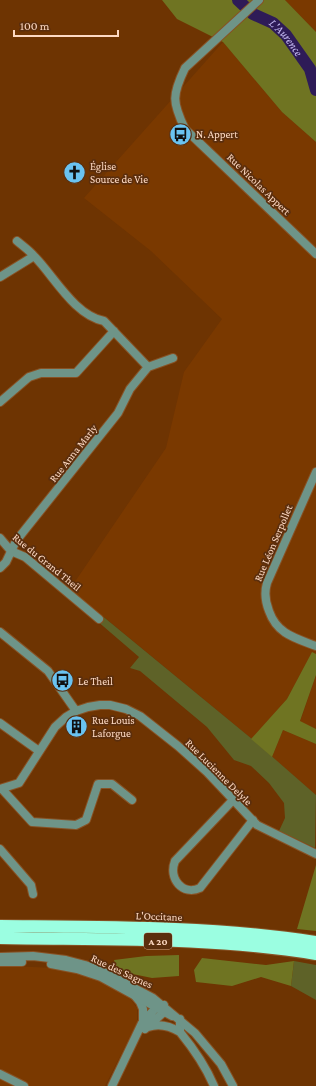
<svg xmlns="http://www.w3.org/2000/svg" width="316" height="1086" font-family="'Crimson Pro',serif">
  <style>
    .built { fill: #7a3900 }
    .green { fill: #5e6228 }
    .forest { fill: #6f7422 }
    .lines { fill: none; stroke-linecap: round; stroke-linejoin: round }
    .river { stroke: #2e1b57; stroke-width: 12 }
    .minor-casing { stroke: #885225; stroke-width: 10 }
    .tertiary-casing { stroke: #885225; stroke-width: 10 }
    .motorway-casing { stroke: #885225; stroke-width: 14 }
    .minor { stroke: #6e9488; stroke-width: 8 }
    .tertiary { stroke: #6e9488; stroke-width: 8 }
    .motorway { stroke: #9bfee1; stroke-width: 12 }
    .labels { text-anchor: middle; dominant-baseline: central; stroke-width: 3.5; stroke-linejoin: round; paint-order: stroke }
    .shield { fill: #5b2e0d; stroke: #cca68c; stroke-width: 1 }
    .shield-label { font-size: 10px; font-weight: bold; fill: #fdd9c3 }
    .poi-label { font-size: 11px; fill: #fdd9c3; stroke: #5b2e0d; text-anchor: start }
    .street-label { font-size: 11px; fill: #fdd9c3; stroke: #5b2e0d }
    .water-label { font-size: 12px; font-style: italic; fill: #c4b9f2; stroke: #5b2e0d }
  </style>
  <rect width="100%" height="100%" fill="#6e3402"/>
  <path class="built" d="M285,0H316V32Z
    M223,42L282,112L316,142V654L312,653L287,699L252,739L70,589L166,448L184,372L222,319L151,251L84,198Z
    M316,675V729L300,722Z
    M283,730L316,744V795L272,757Z
    M11,966L55,968L83,974L126,993L137,1008V1023L105,1086H0V967Z"/>
  <path class="green" d="M100,614L252,739L316,795L315,848L279,831L285,818L284,803L269,783L251,766L234,760L207,727L140,671L130,668L139,657L96,620Z
    M294,961L316,965V1000L291,986Z"/>
  <path class="forest" d="M162,0H285L316,32V142L282,112L223,42L177,19Z
    M312,652L316,654V675L300,721L316,729V744L283,730L272,757L251,739L287,699Z
    M316,865V931L297,929Z
    M179,955V976L152,978L118,971L114,960L146,956Z
    M202,958L266,965L294,961L291,986L261,977L232,986L196,982L194,970Z"/>
  <g class="lines">
    <path class="river" id="s1" d="M238,0L253,14L273,23L286,35L310,69L316,90"/>
    <defs>
      <path id="minor" d="M259,0L185,68C172,95 172,102 185,129L316,254
        M0,277L34,256
        M148,367L173,358
        M0,402L29,377L41,373H76L114,331
        M316,472L267,583C264,593 265,601 269,611C277,634 295,638 316,646
        M0,538L11,551L25,557L99,619
        M0,568L6,562L16,541L118,413L130,389L148,367L104,321C74,315 54,276 34,256C29,250 23,246 17,241
        M0,632L48,671L76,711
        M0,723L39,751
        M0,789L19,783L55,727L66,717L76,711L88,707L100,705H110L126,709L140,716L178,746L207,772L257,825L316,854
        M2,789L32,822L76,825L86,820L98,784H112L132,800
        M233,800L175,861C168,879 183,896 200,888L253,820
        M0,849L31,885L33,894
        M180,1019V1032C193,1048 206,1067 214,1086
        M143,1021L156,1008L164,1005V1012L145,1029
        M148,1027C159,1023 170,1026 180,1032
        M0,1074L24,1086
        M112,1086L143,1021V1009L140,1002L135,996"/>
      <path id="tertiary" d="M0,957L33,956L66,960L85,965L106,973L153,998L195,1033L221,1064L233,1086
        M0,962H22
        M51,964L77,969L101,977L172,1016"/>
      <path id="motorway" d="M0,926C105,927 212,926 316,942
        M0,938C105,940 212,937 316,954"/>
    </defs>
    <use href="#minor" class="minor-casing"/>
    <use href="#tertiary" class="tertiary-casing"/>
    <use href="#motorway" class="motorway-casing"/>
    <use href="#minor" class="minor"/>
    <use href="#tertiary" class="tertiary"/>
    <use href="#motorway" class="motorway"/>
  </g>
  <defs>
    <symbol id="bus-disc" viewBox="-11 -11 22 22"><circle r="9.5" fill="#6ac3f1" stroke="#5b2e0d"/><path d="M-5-6H5V4H4V6H2V4H-2V6H-4V4H-5ZM-3.5-4V0h7V-4ZM-3.5 1.2v1.5H-2V1.2ZM2 1.2v1.5H3.5V1.2Z" fill="#111"/></symbol>
    <symbol id="church-disc" viewBox="-11 -11 22 22"><circle r="9.5" fill="#6ac3f1" stroke="#5b2e0d"/><path d="M-1.2-6h2.4v3.5h3.3v2.4h-3.3V6h-2.4V-.1h-3.3v-2.4h3.3Z" fill="#111"/></symbol>
    <symbol id="building-disc" viewBox="-11 -11 22 22"><circle r="9.5" fill="#6ac3f1" stroke="#5b2e0d"/><path d="M-4-6H4V6H1V3H-1V6H-4ZM-2.5-4.3h1.7v1.8h-1.7ZM.8-4.3h1.7v1.8H.8ZM-2.5-1h1.7V.8h-1.7ZM.8-1h1.7V.8H.8Z" fill="#111"/></symbol>
  </defs>
  <g fill-rule="evenodd">
    <use href="#bus-disc" x="168" y="122" width="25" height="25"/>
    <use href="#church-disc" x="62" y="160" width="25" height="25"/>
    <use href="#bus-disc" x="50" y="668" width="25" height="25"/>
    <use href="#building-disc" x="64" y="714" width="25" height="25"/>
  </g>
  <g class="labels">
    <rect class="shield" x="144" y="933" width="28" height="16" rx="3"/>
    <g class="shield-label">
      <text x="158" y="941">A 20</text>
    </g>
    <g class="poi-label">
      <text x="196" y="134">N. Appert</text>
      <text x="90" y="166">Église<tspan x="90" dy="13">Source de Vie</tspan></text>
      <text x="78" y="681">Le Theil</text>
      <text x="92" y="720">Rue Louis<tspan x="92" dy="13">Laforgue</tspan></text>
    </g>
    <g class="street-label">
      <text transform="translate(259 184) rotate(44)">Rue Nicolas Appert</text>
      <text transform="translate(73 453) rotate(-52)">Rue Anna Marly</text>
      <text transform="translate(273 543) rotate(-67)">Rue Léon Serpollet</text>
      <text transform="translate(47 562) rotate(39)">Rue du Grand Theil</text>
      <text transform="translate(219 772) rotate(45)">Rue Lucienne Delyle</text>
      <text transform="translate(159 916) rotate(2)">L'Occitane</text>
      <text transform="translate(122 971) rotate(25)">Rue des Sagnes</text>
    </g>
    <g class="water-label">
      <text stroke="none"><textPath href="#s1" startOffset="62">L'Aurence</textPath></text>
    </g>
  </g>
  <path d="M14 30v6h104v-6" fill="none" stroke="#fdd9c3" stroke-width="2"/>
  <text x="20" y="30" font-size="12" fill="#fdd9c3" stroke="#5b2e0d" stroke-width="3" paint-order="stroke">100 m</text>
</svg>
